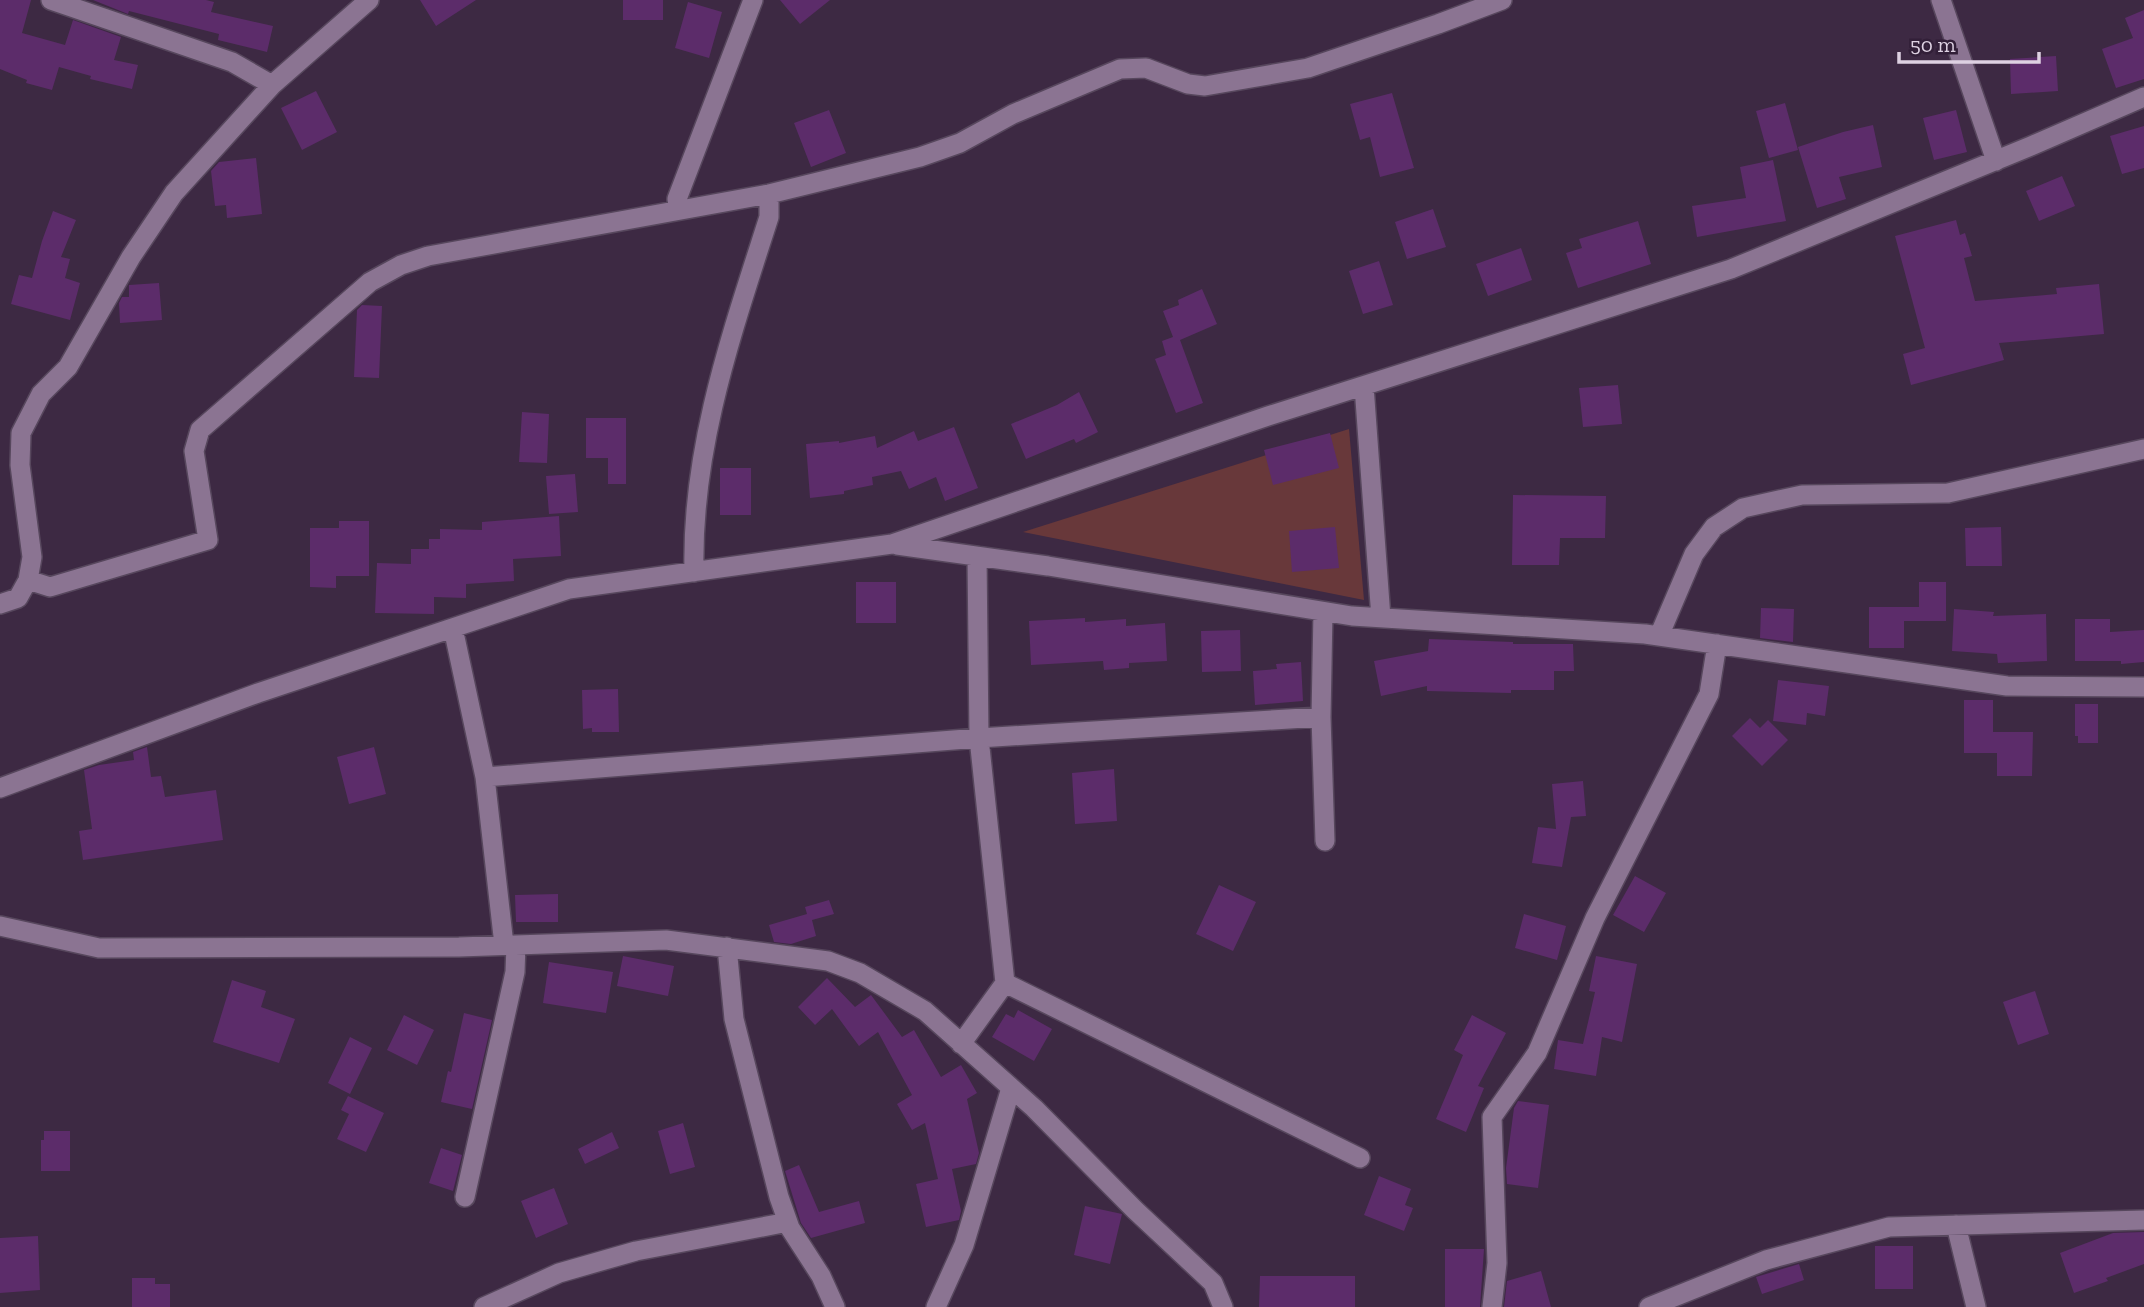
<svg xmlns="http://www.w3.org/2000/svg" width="2144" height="1307" font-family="'Zilla Slab',serif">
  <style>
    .green { fill: #68383a }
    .building { fill: #5c2c6a }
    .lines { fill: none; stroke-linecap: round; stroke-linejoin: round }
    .minor-casing { stroke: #57475d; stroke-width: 22 }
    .minor { stroke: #8b7492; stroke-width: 19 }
  </style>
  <rect width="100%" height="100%" fill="#3d2943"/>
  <path class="green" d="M1349,429L1364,600L1023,532Z"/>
  <path class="building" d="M0,0H31L22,33L65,45L73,20L121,37L114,60L138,65L132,89L90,79L91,76L59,67L52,90L26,83L27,80L0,69Z
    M93,0H206L214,2L211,12L273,26L267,52L218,40L219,34L129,11L128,14Z
    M420,0H476L436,26Z
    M623,0H663V20H623Z
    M780,0H830L800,24Z
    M688,2L722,12L709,58L675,48Z
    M2144,10V79L2116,88L2102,49L2133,38L2125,18Z
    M2056,56L2058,91L2011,94L2010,59Z
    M316,91L337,132L302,150L281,108Z
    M1392,93L1414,168L1380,177L1370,137L1360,140L1350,104Z
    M1785,103L1798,150L1769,158L1756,111Z
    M829,110L846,153L811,167L794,123Z
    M1956,110L1967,152L1934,160L1923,118Z
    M1873,125L1882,167L1839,177L1846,199L1817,208L1798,147L1843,132Z
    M2144,126V168L2122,174L2110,136Z
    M256,158L262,214L227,218L226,205L215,206L211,171L219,162Z
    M1773,160L1786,221L1697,237L1692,206L1746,198L1740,167Z
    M2062,176L2075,206L2039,221L2026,191Z
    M1433,209L1446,247L1407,259L1395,222Z
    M53,211L76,220L61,257L70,259L65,278L80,283L70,320L11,304L19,275L32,278L42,241Z
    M1956,220L1960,235L1965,233L1972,256L1964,258L1975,301L2057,294L2056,288L2099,284L2104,334L1999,343L2004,360L1911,385L1903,354L1925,348L1895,236Z
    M1638,221L1651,264L1578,288L1566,253L1582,248L1579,239Z
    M1521,248L1532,280L1488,296L1476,264Z
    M1379,261L1393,305L1363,314L1349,271Z
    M159,283L162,320L120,323L119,303L122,297H129V285Z
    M1202,289L1217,324L1180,340L1203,403L1176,413L1155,359L1166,355L1162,341L1173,337L1163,311L1179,305L1178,300Z
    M362,305L382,306L379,378L354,377L357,310Z
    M1618,385L1622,424L1583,427L1579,388Z
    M1079,392L1098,432L1076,443L1074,439L1026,459L1011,424L1057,405Z
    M522,412L549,414L547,463L519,462Z
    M586,418H626V484H608V458H586Z
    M954,427L978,488L945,501L936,477L909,489L901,471L872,477L873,485L844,491V494L810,498L806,444L839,441V443L875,436L877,448L914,431L918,441Z
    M1330,433L1339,468L1273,485L1264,450Z
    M720,468H751V515H720Z
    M575,474L578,512L549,514L546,476Z
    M1513,495L1606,496L1605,538H1560L1559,565H1512Z
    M559,516L561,556L513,559L514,581L466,584V598L434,597V614L375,613L377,563L411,564V549H429V539H440V529L482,530V522Z
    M339,521H369V576H336V588L310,587V528H339Z
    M1335,527L1339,568L1292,572L1289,531Z
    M2001,527L2002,566H1966L1965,528Z
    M856,582H896V623H856Z
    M1919,582H1946V621H1904V648H1869V607H1919Z
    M1761,608L1794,609L1793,642L1760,638Z
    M1954,609L1994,612L1993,616L2046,614L2047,661L1998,663L1997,654L1952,651Z
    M1085,618V622L1126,619V626L1165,623L1167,661L1129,663V668L1104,670L1103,661L1031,665L1029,621Z
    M2075,619H2110V632L2144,630V662L2121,664V661H2075Z
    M1240,630L1241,671L1202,672L1201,631Z
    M1429,639L1513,642V644H1573L1574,671H1554V690H1511V693L1427,691V686L1381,696L1374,661L1428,651Z
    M1301,662L1303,701L1255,705L1253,671L1277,669L1276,664Z
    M1778,680L1829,686L1825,716L1807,713L1806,725L1773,721Z
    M618,689L619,732H592V728L583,729L582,690Z
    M1964,700H1993V732H2033L2032,776H1997V753H1964Z
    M2075,704H2098V743H2078V736H2075Z
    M1750,718L1760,728L1768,720L1788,740L1762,766L1732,736Z
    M147,747L151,777L161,776L165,797L216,790L223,840L83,860L79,831L92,829L84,770L99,765L134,760L133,752Z
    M374,747L386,794L349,804L337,757Z
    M1114,769L1117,821L1075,824L1072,773Z
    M1583,781L1586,816L1571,817L1562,867L1532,863L1538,827L1556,829L1552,784Z
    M1635,876L1666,893L1644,932L1613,915Z
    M1219,885L1256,902L1233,951L1196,934Z
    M558,894V922H516L515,895Z
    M829,900L834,914L812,920L816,936L791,944L774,942L769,925L807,914L805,907Z
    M1524,914L1566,926L1557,960L1515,948Z
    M623,956L674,966L668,996L617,986Z
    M1596,956L1637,964L1622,1042L1602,1037L1596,1076L1554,1069L1558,1040L1583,1044L1595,992L1589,991Z
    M549,962L613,972L606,1013L543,1003Z
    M827,978L855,1007L871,995L902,1037L914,1030L941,1077L961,1065L977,1093L967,1099L979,1153L976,1164L952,1169L961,1211L959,1220L926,1227L916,1184L938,1179L925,1123L912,1130L897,1104L912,1095L878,1032L859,1046L832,1009L815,1025L798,1007Z
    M232,980L266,991L261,1007L295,1019L279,1063L213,1042Z
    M2035,991L2049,1034L2018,1045L2003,1002Z
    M1018,1010L1052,1029L1034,1061L992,1037L1006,1014L1014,1018Z
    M464,1013L492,1020L472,1109L441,1102L448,1071L451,1072Z
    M404,1015L434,1030L417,1065L387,1050Z
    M1472,1015L1506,1033L1478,1086L1484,1088L1466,1132L1436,1119L1463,1055L1454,1050Z
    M350,1037L372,1048L350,1094L328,1083Z
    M348,1096L384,1113L366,1152L337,1139L349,1114L341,1110Z
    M1518,1101L1549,1105L1538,1188L1507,1184L1506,1168L1514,1108Z
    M683,1123L695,1167L670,1174L658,1131Z
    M44,1131H70V1171H41V1140H44Z
    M612,1132L619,1148L585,1164L578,1149Z
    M441,1148L462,1155L453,1191L429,1183Z
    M799,1165L819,1212L859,1201L865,1223L811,1238L801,1223L785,1171Z
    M1379,1176L1411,1189L1405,1205L1413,1208L1404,1231L1364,1215Z
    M554,1188L568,1224L536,1238L521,1201Z
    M1085,1206L1122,1214L1110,1264L1074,1255Z
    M2144,1232V1264L2106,1278L2108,1281L2074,1293L2060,1253L2113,1233Z
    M38,1236L40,1290L0,1293V1238Z
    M1875,1246H1913V1289H1875Z
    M1445,1249H1484L1480,1307H1445Z
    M1799,1264L1804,1280L1762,1294L1756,1277Z
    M1541,1271L1551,1307H1504L1507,1281Z
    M1260,1276H1355V1307H1259Z
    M132,1278H155V1284H170V1307H132Z"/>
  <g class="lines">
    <defs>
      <path id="minor" d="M51,0L232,62L272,85
        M1941,0L1996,161
        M679,210L677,199L753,0
        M1364,386L1381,618
        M897,545L1048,566L1352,616L1645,634L2007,686L2144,687
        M694,572C691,448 732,333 769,217V194
        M28,580L50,587L208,540L194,451L200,430L370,282L401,265L428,256L769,194L920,157L960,143L1013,114L1120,69L1146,68L1188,84L1205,86L1308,68L1438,24L1502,0
        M0,604L18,598L28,580L32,557L20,465L21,433L41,394L68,367L131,257L174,193L272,85L369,0
        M1323,612L1321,717L1325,841
        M453,628L485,777L504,945
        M1659,636L1694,554L1714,527L1743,508L1802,495L1948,493L2144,449
        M485,777L979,738L1321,717
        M0,788L258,693L569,589L892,544L1268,416L1731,269L2031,146L2144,97
        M0,926L99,948L459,947L666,940L828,961L860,973L925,1011L1034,1108L1135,1210L1213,1283L1223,1307
        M727,947L734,1019L779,1197L790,1228L821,1276L835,1307
        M1005,983L1360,1158
        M961,1044L1005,983L979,738L977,556
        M465,1197L515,972L516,945
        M1956,1225L1976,1307
        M484,1307L559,1273L636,1251L788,1222
        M936,1307L964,1245L1011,1088
        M1492,1307L1497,1263L1492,1117L1537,1053L1595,918L1709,694L1717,644
        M1649,1307L1766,1260L1889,1227L2144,1220"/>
    </defs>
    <use href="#minor" class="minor-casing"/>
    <use href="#minor" class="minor"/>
  </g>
  <path d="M1899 52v10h140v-10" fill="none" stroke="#ded1e2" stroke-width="3.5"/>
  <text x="1910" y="52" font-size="21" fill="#ded1e2" stroke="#321f38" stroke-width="5" paint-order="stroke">50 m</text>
</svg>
